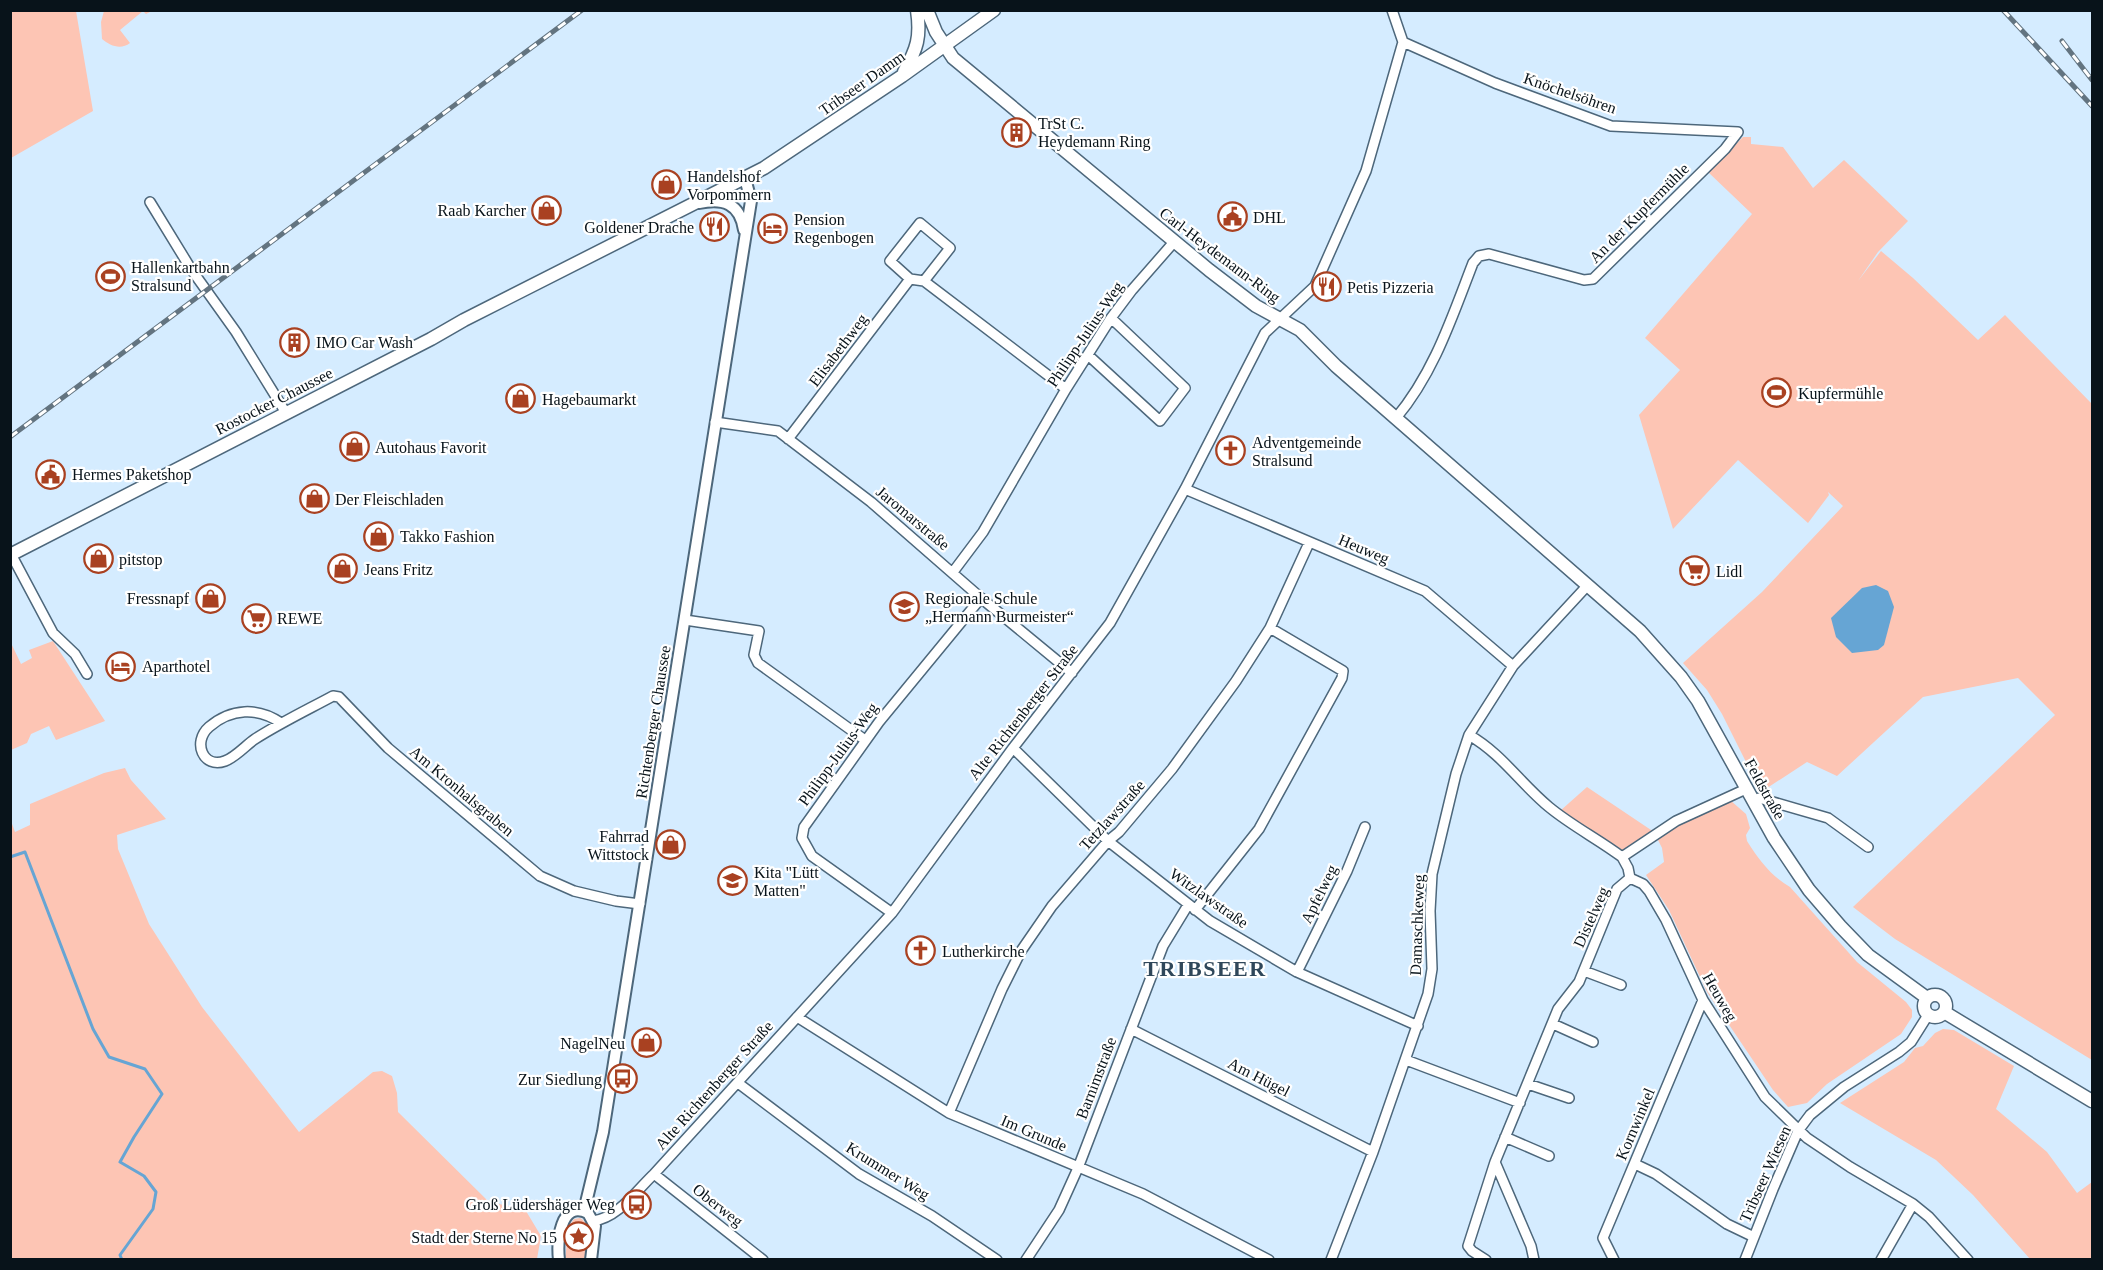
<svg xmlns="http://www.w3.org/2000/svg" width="2103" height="1270" font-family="Georgia,serif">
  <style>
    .green { fill: #fdc5b4 }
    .water { fill: #66a5d4 }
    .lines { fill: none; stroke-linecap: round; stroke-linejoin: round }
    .stream { stroke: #66a5d4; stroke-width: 3 }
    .minor-casing { stroke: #4d677b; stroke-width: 12 }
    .tertiary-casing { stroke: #4d677b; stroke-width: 14 }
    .secondary-casing { stroke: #4d677b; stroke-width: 15 }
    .minor { stroke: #fff; stroke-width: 9 }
    .tertiary { stroke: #fff; stroke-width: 10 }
    .secondary { stroke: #fff; stroke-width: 12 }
    .rail-casing { stroke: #637480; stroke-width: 5 }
    .rail { stroke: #fff; stroke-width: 3; stroke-dasharray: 9; stroke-linecap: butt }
    .labels { text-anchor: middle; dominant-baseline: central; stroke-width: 4.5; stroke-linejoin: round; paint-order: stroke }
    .street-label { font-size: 16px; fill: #08131a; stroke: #fff }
    .poi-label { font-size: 16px; fill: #08131a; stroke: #fff; text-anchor: start }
    .district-label { font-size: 22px; font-weight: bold; letter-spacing: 1.5px; fill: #2f475a; stroke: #fff }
  </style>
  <rect width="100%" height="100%" fill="#d5ecff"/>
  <path class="green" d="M11,10L76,11L93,111L11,158Z
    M104,11V10L152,11L146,14L143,11L120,30L130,43C121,50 110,46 102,39L101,22Z
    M1743,137H1751V144L1783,147L1813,188L1844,160L1908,221L1878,252L1858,281L1881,251L1913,278L1978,340L2005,315L2092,404V1060L1895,939L1853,907L2055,715L2018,678L1923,697L1837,776L1807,762L1761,792L1722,714L1707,690L1683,663L1762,592L1843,506L1828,492L1829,495L1808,523L1738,460L1673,529L1639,415L1680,370L1645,338L1752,214L1708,172Z
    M53,641L105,721L56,740L49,726L31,734L27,743L11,750V643L21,664L32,658L29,650Z
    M125,768L131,780L166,819L117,835L118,849L149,924L202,1007L299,1132L373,1072L382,1071L392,1076L397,1093L398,1112L488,1201L526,1211L541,1236L537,1259H11L10,857L16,855H11V821L15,832L30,825V804L104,773Z
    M1587,787L1654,832L1626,850L1620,851L1599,835L1560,811Z
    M1730,800L1746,814L1750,828L1746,835L1747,841C1759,860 1771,876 1790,887L1857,962L1906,1002L1912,1010V1017L1901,1034L1827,1084L1807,1103L1788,1107L1773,1090L1707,992L1669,910L1646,875L1664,862L1662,848L1657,838L1703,811Z
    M1943,1029L1954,1030L2014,1066L1996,1109L2047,1152L2077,1193L2092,1182V1259H2030L1973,1195L1936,1160L1840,1103L1904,1062L1915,1048L1923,1046L1935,1033Z
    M580,1218C593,1225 586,1245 585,1258L584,1259H565L569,1226L574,1219Z"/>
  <path class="water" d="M1876,585L1888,591L1894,607L1884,645L1878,650L1852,653L1836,637L1831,618L1862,588Z"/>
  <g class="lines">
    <path class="stream" d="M10,857L25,852L93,1029L109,1057L145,1069L162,1094L134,1137L120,1162L144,1176L156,1192L153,1209L120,1255L122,1260"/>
    <defs>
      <path id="minor" d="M1403,42L1495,83L1611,126L1738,132
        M150,202L191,269L236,332L286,413
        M910,279L890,261L920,223L950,248L924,281
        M1088,355L1160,421L1185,388L1111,318
        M1396,418C1434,373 1452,317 1473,263L1479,256L1489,254L1584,280L1593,279L1725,149L1738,132
        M715,422L778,431L871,502L981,598L1072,673
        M788,439L910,279L924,281L1066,389
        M1185,489L1425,591L1513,666
        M11,554L53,633L75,654L87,674
        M953,572L983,532L1066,389L1111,318L1132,290L1174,242
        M685,620L759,631L754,655L758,663L865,740
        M281,723C258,707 231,708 209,727C192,742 203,769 225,761C236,757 246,745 255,739C280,723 307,710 333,696L339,697L388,748L540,876L574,891L616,901L640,904
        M1469,735C1502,754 1520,783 1549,807C1572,826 1598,839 1622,857L1628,868L1630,878L1643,884L1649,891L1666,920L1703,1000L1765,1097L1807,1138L1850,1167L1913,1204L1929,1217L1968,1260
        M1013,748L1108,841L1210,921L1297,972L1418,1026
        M1753,801L1759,798L1828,818L1868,847
        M1622,857L1676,821L1746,789
        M1195,910L1259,829L1342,678L1343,671L1270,628
        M892,913L812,856L802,838L804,827L879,722L981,598
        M1584,971L1621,985
        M1297,972L1347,871L1365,827
        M797,1017L949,1113L1143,1194L1269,1260
        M1553,1024L1593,1042
        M1131,1029L1373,1152
        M1406,1060L1520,1103
        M738,1083L859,1174L932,1216L997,1260
        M1528,1084L1569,1098
        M949,1113L1002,989L1021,951L1052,906L1108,841L1119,832L1172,769L1236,681L1270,628L1309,543
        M1505,1137L1549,1156
        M1635,1164L1656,1174L1727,1224L1754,1237
        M654,1174L763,1260
        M593,1221C618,1218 636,1191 654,1174L892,913L1013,748L1110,623L1185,489L1265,333L1315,286L1366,171L1403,42L1392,10
        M1026,1260L1059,1210L1078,1168L1163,946L1188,905
        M1331,1260L1373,1152L1428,994L1432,969L1430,911L1432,874L1456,774L1469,735L1513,666L1587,586
        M1486,1260L1472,1251L1468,1246L1495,1162
        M1534,1260L1531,1246L1495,1162L1558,1009L1579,982L1617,889L1630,878
        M1614,1260L1603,1238L1703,1000
        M1745,1260L1773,1189L1798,1131L1810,1115L1844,1087L1899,1052L1911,1042L1928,1015
        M1881,1260L1913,1204"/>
      <path id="tertiary" d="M699,203C723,198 740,203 744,230
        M584,1211L603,1132L751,201L745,178
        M559,1260C557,1242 560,1199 588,1213L595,1226L591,1260"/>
      <path id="secondary" d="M927,10L936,32L953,58L1209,270L1256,306L1300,330L1336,366L1640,631L1681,677L1698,701L1774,838L1809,890L1840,926L1868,955L1927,998
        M904,72C917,49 921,37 917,10
        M10,555L431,339L464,320L764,168L902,76L994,10
        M1924 1006a11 11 0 1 1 22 0a11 11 0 1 1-22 0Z
        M1944,1012L2092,1101"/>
    </defs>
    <use href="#minor" class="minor-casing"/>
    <use href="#tertiary" class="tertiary-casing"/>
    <use href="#secondary" class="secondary-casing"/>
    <use href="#minor" class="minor"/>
    <use href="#tertiary" class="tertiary"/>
    <use href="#secondary" class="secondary"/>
    <defs>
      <path id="rail" d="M2003,10L2092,106
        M2062,41L2092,80
        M10,437L582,10"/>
    </defs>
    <use href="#rail" class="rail-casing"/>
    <use href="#rail" class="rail"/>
  </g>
  <defs>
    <symbol id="building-ring" viewBox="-11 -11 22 22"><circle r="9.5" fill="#fff" stroke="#a94121" stroke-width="1.5"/><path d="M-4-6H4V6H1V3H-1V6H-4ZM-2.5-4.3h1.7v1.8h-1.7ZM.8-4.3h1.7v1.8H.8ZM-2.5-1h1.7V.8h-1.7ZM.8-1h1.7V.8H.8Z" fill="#a94121"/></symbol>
    <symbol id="shop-ring" viewBox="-11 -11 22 22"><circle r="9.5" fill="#fff" stroke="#a94121" stroke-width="1.5"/><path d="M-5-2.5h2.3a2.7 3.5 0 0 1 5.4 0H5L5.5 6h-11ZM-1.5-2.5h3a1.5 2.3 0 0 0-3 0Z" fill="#a94121"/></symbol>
    <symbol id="civic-ring" viewBox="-11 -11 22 22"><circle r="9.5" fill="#fff" stroke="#a94121" stroke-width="1.5"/><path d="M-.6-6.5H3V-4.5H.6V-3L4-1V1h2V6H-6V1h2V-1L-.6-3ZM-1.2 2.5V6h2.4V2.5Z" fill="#a94121"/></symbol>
    <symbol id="restaurant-ring" viewBox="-11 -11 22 22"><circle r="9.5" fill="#fff" stroke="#a94121" stroke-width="1.5"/><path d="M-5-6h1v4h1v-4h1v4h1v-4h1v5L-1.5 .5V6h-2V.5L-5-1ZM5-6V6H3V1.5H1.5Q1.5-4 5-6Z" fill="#a94121"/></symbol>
    <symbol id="hotel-ring" viewBox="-11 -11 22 22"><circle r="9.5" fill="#fff" stroke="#a94121" stroke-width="1.5"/><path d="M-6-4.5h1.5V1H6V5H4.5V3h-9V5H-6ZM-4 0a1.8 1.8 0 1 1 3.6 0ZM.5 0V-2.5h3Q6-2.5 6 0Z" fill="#a94121"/></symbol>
    <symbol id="stadium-ring" viewBox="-11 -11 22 22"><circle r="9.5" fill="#fff" stroke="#a94121" stroke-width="1.5"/><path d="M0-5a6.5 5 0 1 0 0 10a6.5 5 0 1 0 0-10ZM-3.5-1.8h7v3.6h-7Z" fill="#a94121"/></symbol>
    <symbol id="church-ring" viewBox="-11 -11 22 22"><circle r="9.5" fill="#fff" stroke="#a94121" stroke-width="1.5"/><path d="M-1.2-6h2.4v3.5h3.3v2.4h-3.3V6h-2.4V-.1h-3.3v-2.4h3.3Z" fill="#a94121"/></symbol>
    <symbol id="supermarket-ring" viewBox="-11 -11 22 22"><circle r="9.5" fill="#fff" stroke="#a94121" stroke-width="1.5"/><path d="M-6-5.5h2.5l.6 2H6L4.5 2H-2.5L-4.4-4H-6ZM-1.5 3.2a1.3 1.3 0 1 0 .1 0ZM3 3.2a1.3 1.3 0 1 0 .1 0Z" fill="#a94121"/></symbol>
    <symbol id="school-ring" viewBox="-11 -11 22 22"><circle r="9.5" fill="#fff" stroke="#a94121" stroke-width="1.5"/><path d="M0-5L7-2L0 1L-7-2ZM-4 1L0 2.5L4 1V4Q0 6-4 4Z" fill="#a94121"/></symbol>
    <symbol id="bus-ring" viewBox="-11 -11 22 22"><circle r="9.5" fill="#fff" stroke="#a94121" stroke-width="1.5"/><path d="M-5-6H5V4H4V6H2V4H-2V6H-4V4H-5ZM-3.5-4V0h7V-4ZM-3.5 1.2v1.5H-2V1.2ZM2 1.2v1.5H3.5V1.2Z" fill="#a94121"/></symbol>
    <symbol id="sight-ring" viewBox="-11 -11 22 22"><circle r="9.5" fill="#fff" stroke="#a94121" stroke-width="1.5"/><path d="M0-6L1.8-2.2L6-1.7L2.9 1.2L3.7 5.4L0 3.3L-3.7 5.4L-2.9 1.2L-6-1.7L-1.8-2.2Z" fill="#a94121"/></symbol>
  </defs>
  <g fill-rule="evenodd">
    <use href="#building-ring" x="1000" y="116" width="33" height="33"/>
    <use href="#shop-ring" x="650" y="168" width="33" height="33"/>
    <use href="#shop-ring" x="530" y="194" width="33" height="33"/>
    <use href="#civic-ring" x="1216" y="200" width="33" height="33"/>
    <use href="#restaurant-ring" x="698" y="210" width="33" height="33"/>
    <use href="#hotel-ring" x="756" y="212" width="33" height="33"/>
    <use href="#stadium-ring" x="94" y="260" width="33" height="33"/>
    <use href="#restaurant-ring" x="1310" y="270" width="33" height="33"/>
    <use href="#building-ring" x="278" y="326" width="33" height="33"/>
    <use href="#stadium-ring" x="1760" y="376" width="33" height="33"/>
    <use href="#shop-ring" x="504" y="382" width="33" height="33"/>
    <use href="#shop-ring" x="338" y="430" width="33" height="33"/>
    <use href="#church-ring" x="1214" y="434" width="33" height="33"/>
    <use href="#civic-ring" x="34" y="458" width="33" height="33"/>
    <use href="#shop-ring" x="298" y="482" width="33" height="33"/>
    <use href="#shop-ring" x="362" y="520" width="33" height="33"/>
    <use href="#shop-ring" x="82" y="542" width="33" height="33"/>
    <use href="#shop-ring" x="326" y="552" width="33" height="33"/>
    <use href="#supermarket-ring" x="1678" y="554" width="33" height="33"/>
    <use href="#shop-ring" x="194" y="582" width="33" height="33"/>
    <use href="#school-ring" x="888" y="590" width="33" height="33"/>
    <use href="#supermarket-ring" x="240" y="602" width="33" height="33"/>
    <use href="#hotel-ring" x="104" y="650" width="33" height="33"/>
    <use href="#shop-ring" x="654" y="828" width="33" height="33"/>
    <use href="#school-ring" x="716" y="864" width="33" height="33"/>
    <use href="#church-ring" x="904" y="934" width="33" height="33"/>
    <use href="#shop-ring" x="630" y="1026" width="33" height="33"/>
    <use href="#bus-ring" x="606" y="1062" width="33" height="33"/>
    <use href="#bus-ring" x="620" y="1188" width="33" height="33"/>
    <use href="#sight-ring" x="562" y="1220" width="33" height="33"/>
  </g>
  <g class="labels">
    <g class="street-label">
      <text transform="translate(862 83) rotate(-35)">Tribseer Damm</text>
      <text transform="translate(1570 93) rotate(19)">Knöchelsöhren</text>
      <text transform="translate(1639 213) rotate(-45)">An der Kupfermühle</text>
      <text transform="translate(1220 255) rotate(37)">Carl-Heydemann-Ring</text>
      <text transform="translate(1085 334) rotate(-56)">Philipp-Julius-Weg</text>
      <text transform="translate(838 350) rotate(-53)">Elisabethweg</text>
      <text transform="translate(274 401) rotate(-27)">Rostocker Chaussee</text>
      <text transform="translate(913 518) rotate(40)">Jaromarstraße</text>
      <text transform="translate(1364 549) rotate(23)">Heuweg</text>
      <text transform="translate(1023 712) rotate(-52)">Alte Richtenberger Straße</text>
      <text transform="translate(653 722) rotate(-81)">Richtenberger Chaussee</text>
      <text transform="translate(838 754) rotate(-54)">Philipp-Julius-Weg</text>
      <text transform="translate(1765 789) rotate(61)">Feldstraße</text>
      <text transform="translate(462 791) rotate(40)">Am Kronhalsgraben</text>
      <text transform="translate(1112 815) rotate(-48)">Tetzlawstraße</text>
      <text transform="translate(1319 894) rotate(-64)">Apfelweg</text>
      <text transform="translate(1209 898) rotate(35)">Witzlawstraße</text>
      <text transform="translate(1591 917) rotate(-66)">Distelweg</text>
      <text transform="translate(1417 925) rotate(-88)">Damaschkeweg</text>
      <text transform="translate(1720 997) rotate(60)">Heuweg</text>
      <text transform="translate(1259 1077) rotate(27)">Am Hügel</text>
      <text transform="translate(1096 1078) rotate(-69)">Barnimstraße</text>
      <text transform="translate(714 1085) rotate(-48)">Alte Richtenberger Straße</text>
      <text transform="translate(1635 1124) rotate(-67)">Kornwinkel</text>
      <text transform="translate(1034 1133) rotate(23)">Im Grunde</text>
      <text transform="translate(888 1171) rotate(32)">Krummer Weg</text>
      <text transform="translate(1765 1174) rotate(-66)">Tribseer Wiesen</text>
      <text transform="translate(718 1205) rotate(38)">Oberweg</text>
    </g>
    <g class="poi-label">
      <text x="1038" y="123">TrSt C.<tspan x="1038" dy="18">Heydemann Ring</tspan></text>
      <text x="687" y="176">Handelshof<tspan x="687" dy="18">Vorpommern</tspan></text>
      <text x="526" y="210" text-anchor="end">Raab Karcher</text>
      <text x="1253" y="217">DHL</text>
      <text x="794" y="219">Pension<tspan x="794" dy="18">Regenbogen</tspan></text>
      <text x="694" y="227" text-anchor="end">Goldener Drache</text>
      <text x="131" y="267">Hallenkartbahn<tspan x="131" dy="18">Stralsund</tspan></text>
      <text x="1347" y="287">Petis Pizzeria</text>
      <text x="316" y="342">IMO Car Wash</text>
      <text x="1798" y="393">Kupfermühle</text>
      <text x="542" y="399">Hagebaumarkt</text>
      <text x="1252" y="442">Adventgemeinde<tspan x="1252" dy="18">Stralsund</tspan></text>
      <text x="375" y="447">Autohaus Favorit</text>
      <text x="72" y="474">Hermes Paketshop</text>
      <text x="335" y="499">Der Fleischladen</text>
      <text x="400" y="536">Takko Fashion</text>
      <text x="119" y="559">pitstop</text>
      <text x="364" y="569">Jeans Fritz</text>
      <text x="1716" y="571">Lidl</text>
      <text x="189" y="598" text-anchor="end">Fressnapf</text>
      <text x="925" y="598">Regionale Schule<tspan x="925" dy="18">„Hermann Burmeister“</tspan></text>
      <text x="277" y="618">REWE</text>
      <text x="142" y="666">Aparthotel</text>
      <text x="649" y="836" text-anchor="end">Fahrrad<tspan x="649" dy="18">Wittstock</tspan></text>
      <text x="754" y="872">Kita "Lütt<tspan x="754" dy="18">Matten"</tspan></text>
      <text x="942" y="951">Lutherkirche</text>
      <text x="625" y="1043" text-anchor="end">NagelNeu</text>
      <text x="602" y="1079" text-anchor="end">Zur Siedlung</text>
      <text x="615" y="1204" text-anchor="end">Groß Lüdershäger Weg</text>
      <text x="557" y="1237" text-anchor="end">Stadt der Sterne No 15</text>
    </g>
    <g class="district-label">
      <text x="1205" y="968">TRIBSEER</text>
    </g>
  </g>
  <rect width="2103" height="1270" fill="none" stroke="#08131a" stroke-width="24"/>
</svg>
